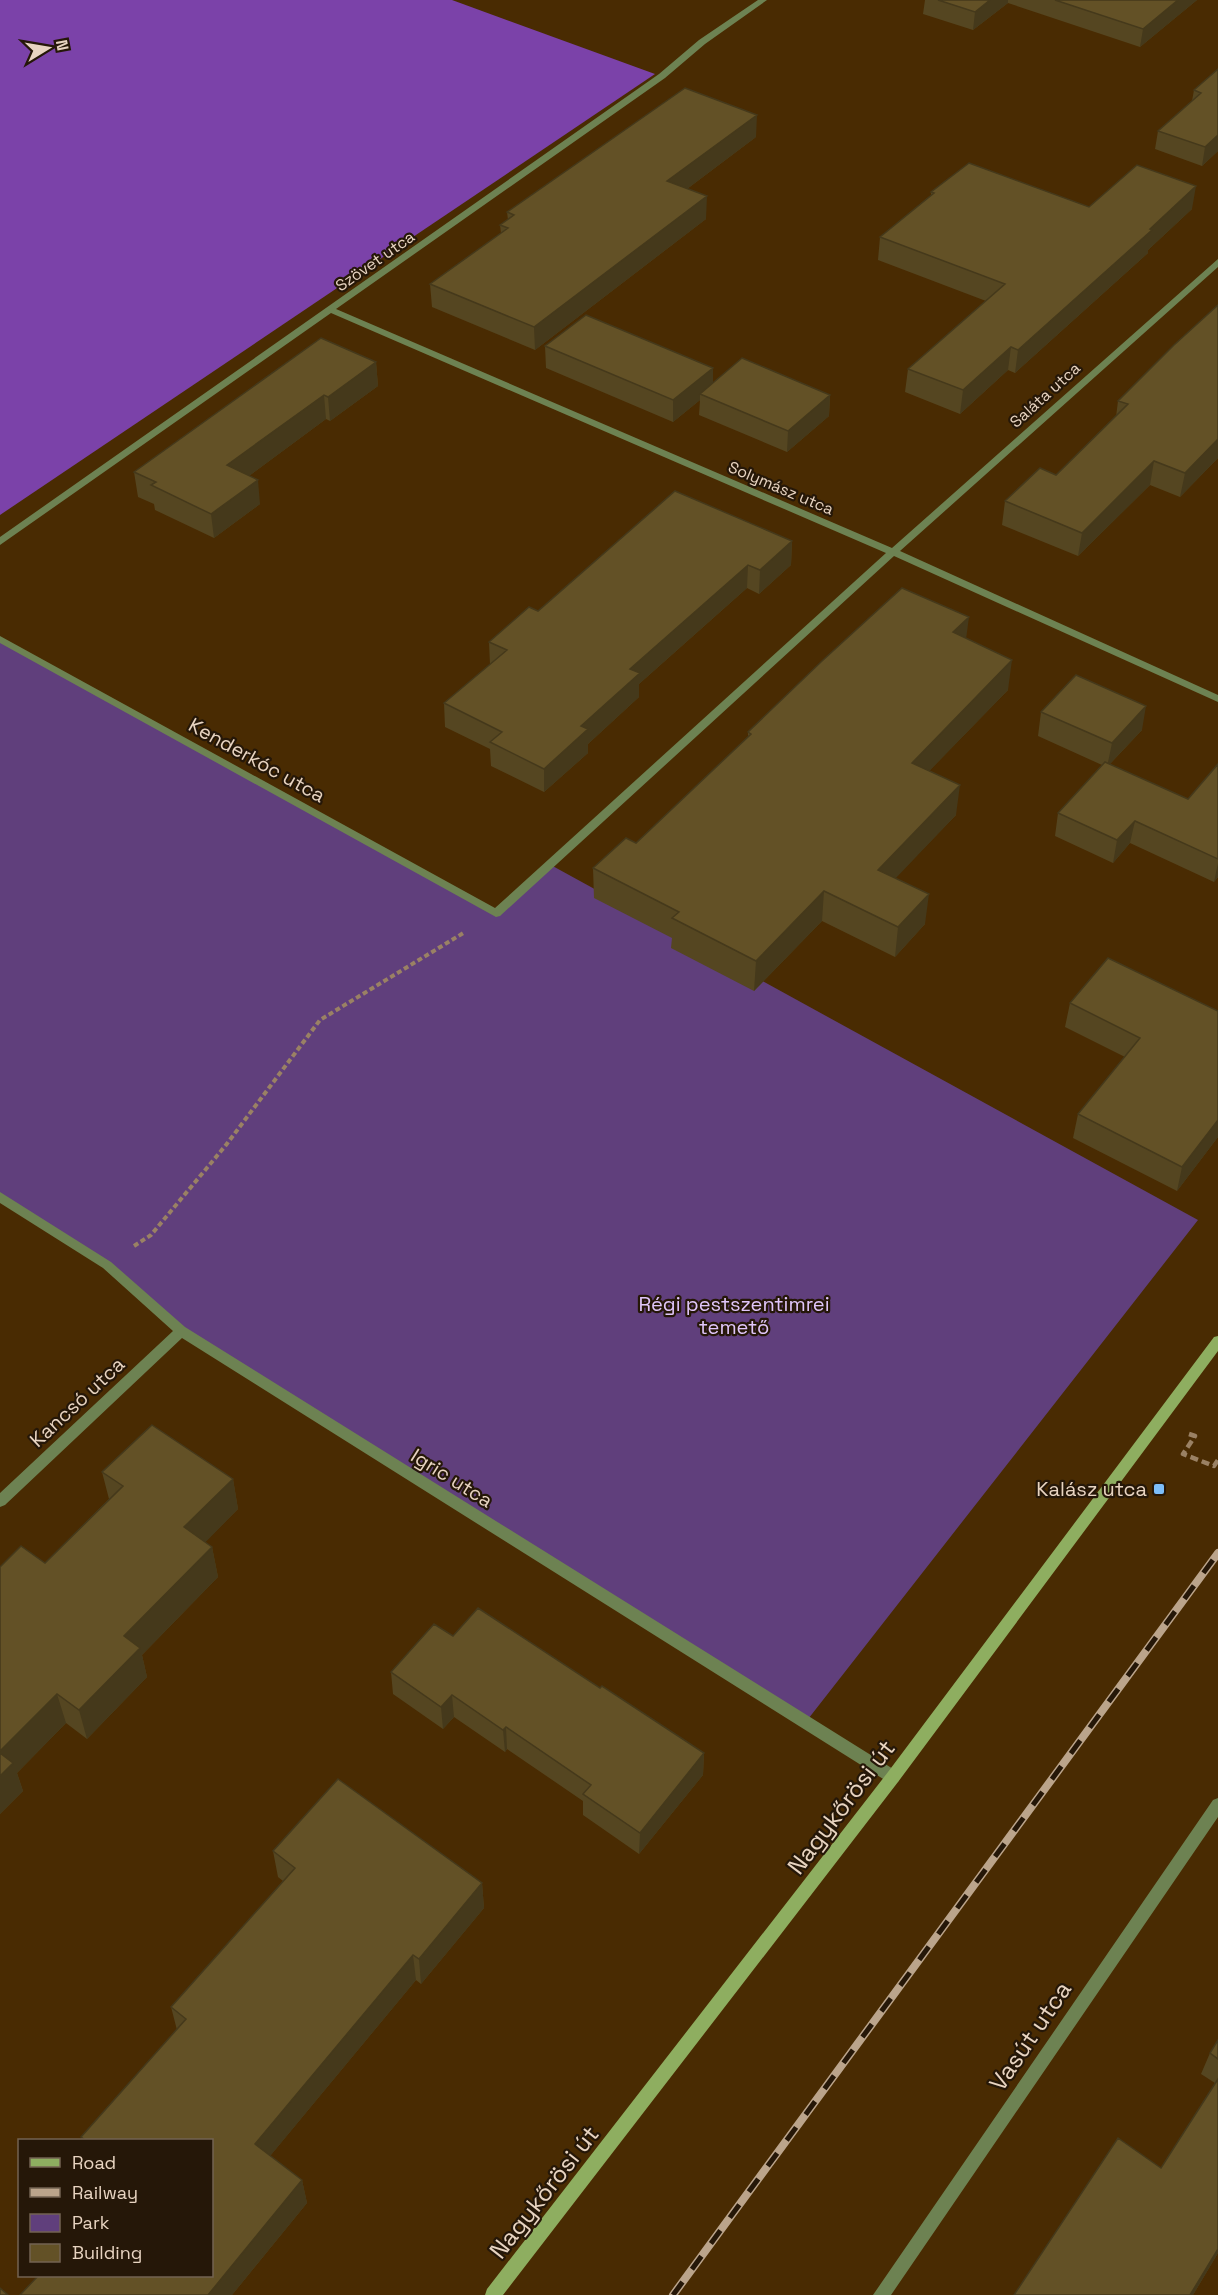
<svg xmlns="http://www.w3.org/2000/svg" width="1218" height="2295" font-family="'Space Grotesk',sans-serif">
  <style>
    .green { fill: #603f7c }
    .forest { fill: #7b42a9 }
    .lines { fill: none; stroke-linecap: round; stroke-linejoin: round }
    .path-far1 { stroke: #9a8164; stroke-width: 4; stroke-dasharray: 5 3; stroke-linecap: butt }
    .path { stroke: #9a8164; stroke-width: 4.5; stroke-dasharray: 8 4; stroke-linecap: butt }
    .street { fill: #6d8252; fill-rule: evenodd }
    .secondary { fill: #8eae60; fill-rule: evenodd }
    .rail-casing { stroke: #bba48b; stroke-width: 8 }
    .rail { stroke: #251708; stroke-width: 5; stroke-dasharray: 16; stroke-linecap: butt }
    .wall { fill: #554621 }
    .shaded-wall { fill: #45391b }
    .building { fill: #635126; stroke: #45391b; stroke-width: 1.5 }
    .poi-dot { fill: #7dbef9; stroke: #251708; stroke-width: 2 }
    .labels { text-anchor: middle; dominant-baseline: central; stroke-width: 4.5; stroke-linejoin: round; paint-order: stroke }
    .far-street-label { font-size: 16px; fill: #e8d4c1; stroke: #251708 }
    .street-label { font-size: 20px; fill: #e8d4c1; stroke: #251708 }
    .park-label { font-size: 20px; fill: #e0c6fa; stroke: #251708 }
    .poi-label { font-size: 20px; fill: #e8d4c1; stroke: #251708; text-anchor: end }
    .near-street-label { font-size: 24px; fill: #e8d4c1; stroke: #251708 }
  </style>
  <rect width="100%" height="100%" fill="#492b02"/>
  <path class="green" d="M0,639L496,913L549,864L1198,1220L805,1723L181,1331L107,1265L0,1197Z"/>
  <path class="forest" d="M0,0H452L655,74L0,515Z"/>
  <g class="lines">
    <path class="path-far1" d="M134,1246L151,1235L226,1145L320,1020L465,932"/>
    <path class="path" d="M1189,1434L1195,1436L1183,1454L1214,1466L1218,1460"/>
    <path class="street" d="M758,0H767L705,44L665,78L336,309L892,548L1218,259V267L900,551L1218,695V702L894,556L500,916L496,917L0,643V636L495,908L886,553L331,313L0,545V537L659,74L699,40Z
      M0,1192L111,1262L185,1327L898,1772L900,1777L898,1782L893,1783L888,1782L182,1338L5,1505L0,1507V1493L173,1331L103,1268L0,1203Z
      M1218,1798V1817L891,2295H873L1213,1800Z"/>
    <path class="secondary" d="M1218,1336V1351L898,1782L503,2295H485L487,2289L888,1772L1214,1337Z"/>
    <defs>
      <path id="rail" d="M673,2295L1218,1553"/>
    </defs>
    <use href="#rail" class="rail-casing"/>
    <use href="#rail" class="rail"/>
  </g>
  <path class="wall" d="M925,0H1197L1140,47L1008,3L973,30L923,14Z
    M1218,69V151L1202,166L1155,149L1158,131L1192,101L1194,90Z
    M756,137L687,189L706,219L535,350L432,307L430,284L501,233L500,225L508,220L507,212Z
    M931,192L1089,207L1192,209L1148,250V253L1015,373L1008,370L960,414L905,392L908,369L986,301L878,260L880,237L931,195Z
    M1218,305V458L1180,497L1150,485L1078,556L1002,525L1005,501L1056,475L1116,417L1118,401Z
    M545,346L713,368V383L830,395L829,416L787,452L699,415L700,400L673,422L546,368Z
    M376,362L378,386L330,421L326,419L249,476L260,504L214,538L155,510L154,504L138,497L134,472Z
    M792,541L791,565L759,594L747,588L639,684V697L588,744V753L544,792L491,766L490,749L445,727L444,703L490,665L489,642L538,611Z
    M966,638L1008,690L929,771L956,815L895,878L925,924L895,957L822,921L754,991L671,948L672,938L594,898L593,868L636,843L748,737V732Z
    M1041,712L1142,730L1110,764L1188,799L1218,764V877L1214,882L1130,843L1113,863L1055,836L1058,813L1102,765L1038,736Z
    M1070,1003L1218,1011V1137L1177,1191L1073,1138L1078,1114L1125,1057L1065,1027Z
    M102,1472L233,1479L238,1509L205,1542L212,1547L218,1577L142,1655L147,1677L87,1739L66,1723L17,1773L23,1791L0,1814V1567L45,1563L109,1499Z
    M453,1636L600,1688L704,1753L703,1775L639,1854L583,1815V1801L507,1749L505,1752L454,1717L443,1729L393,1694L391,1672Z
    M273,1851L482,1883L484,1908L421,1984L416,1980L270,2156L302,2180L307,2203L232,2295H20L212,2140H82L81,2137L177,2030L171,2007L283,1881L278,1877Z
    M1218,2040V2253L1193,2295H1014L1161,2168L1215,2083L1201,2074L1210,2053Z"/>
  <path class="shaded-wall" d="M990,0H1008V3L973,30L975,12Z
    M1178,0H1197L1140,47L1143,29Z
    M757,115L756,137L667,204V181Z
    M1218,135V151L1202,166L1205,147Z
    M1196,186L1192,209L1148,250V253L1015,373L1018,350Z
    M707,196L706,219L535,350L534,327Z
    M1011,347L1008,370L960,414L963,390Z
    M376,362L378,386L330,421L328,397Z
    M713,368V389L700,394V400L673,422V400Z
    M324,395L326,419L230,490L227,465Z
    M830,395L829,416L787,452L788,431Z
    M1218,439V458L1180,497L1185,473Z
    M1154,461L1150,485L1078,556L1082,533Z
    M258,480L260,504L214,538L211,514Z
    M792,541L791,565L759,594L760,570Z
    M748,565L747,588L639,684V697L588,744V753L544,792V769L630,669Z
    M969,617L965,647L953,632Z
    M1012,660L1008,690L908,793L912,763Z
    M1146,706L1142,730L1107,767L1112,743Z
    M960,785L956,815L875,900L878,870Z
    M1135,821L1130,843L1113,863L1117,840Z
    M1218,863V877L1214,882Z
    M824,891L822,921L754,991L756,961Z
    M929,894L925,924L895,957L898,927Z
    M1218,1120V1137L1177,1191L1182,1167Z
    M233,1479L238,1509L190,1558L184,1527Z
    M212,1547L218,1577L142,1655L147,1677L87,1739L79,1710L124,1636Z
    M57,1694L66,1723L17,1773L23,1791L0,1814V1751Z
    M452,1695L454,1717L443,1729L441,1707Z
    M506,1727L507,1749L505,1752L503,1730Z
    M704,1753L703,1775L639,1854L640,1833Z
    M482,1883L484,1908L421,1984L419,1959Z
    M413,1955L416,1980L261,2167L255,2144Z
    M302,2180L307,2203L232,2295H208Z
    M1218,2249V2253L1193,2295H1190Z"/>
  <path class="building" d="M938,0H990L975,12Z
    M1055,0H1178L1143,29Z
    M1218,69V135L1205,147L1158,131L1201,93L1194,90Z
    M685,88L757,115L667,181L707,196L534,327L430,284L508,228L500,225L514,215L507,212Z
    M969,163L1089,207L1137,165L1196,186L1150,229L1152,230L1018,350L1011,347L963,390L908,369L1005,284L880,237L934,193L931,192Z
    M1218,305V439L1185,473L1154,461L1082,533L1005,501L1040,468L1056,475L1128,404L1118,401L1174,345Z
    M586,315L713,368L673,400L545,346Z
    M321,338L376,362L328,397L324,395L227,465L258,480L211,514L151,485L156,482L134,472Z
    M742,358L830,395L788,431L700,394Z
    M675,491L792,541L760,570L748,565L630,669L640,673L581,726L588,729L544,769L490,742L502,732L444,703L507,650L489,642L529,607L538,611Z
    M902,588L969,617L953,632L1012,660L912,763L960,785L878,870L929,894L898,927L824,891L756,961L672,918L679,912L593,868L626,838L636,843L751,734L748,732L822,661Z
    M1076,675L1146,706L1112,743L1041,712Z
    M1105,762L1188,799L1218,764V859L1135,821L1117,840L1058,813Z
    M1108,958L1218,1011V1120L1182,1167L1078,1114L1140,1038L1070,1003Z
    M152,1425L233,1479L184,1527L212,1547L124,1636L140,1648L79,1710L57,1694L0,1751V1567L21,1546L45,1563L123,1486L102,1472Z
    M478,1608L600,1688L602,1686L704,1753L640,1833L583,1794L591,1785L506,1727L503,1730L452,1695L441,1707L391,1672L434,1624L453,1636Z
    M0,1753L13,1763L0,1776Z
    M338,1779L482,1883L419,1959L413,1955L255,2144L302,2180L208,2295H20L38,2276H212V2140H85L81,2137L186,2019L171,2007L295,1868L273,1851Z
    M1218,2040V2059L1210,2053Z
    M1218,2079V2249L1190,2295H1014L1118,2138L1161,2168Z
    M0,2288L8,2295H0Z"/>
  <rect class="poi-dot" x="1153" y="1483" width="12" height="12" rx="3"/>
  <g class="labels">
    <g class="far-street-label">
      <text transform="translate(375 261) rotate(-35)">Szövet utca</text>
      <text transform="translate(1045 395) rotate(-42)">Saláta utca</text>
      <text transform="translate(781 488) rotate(23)">Solymász utca</text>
    </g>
    <g class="street-label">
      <text transform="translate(257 760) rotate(29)">Kenderkóc utca</text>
      <text transform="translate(77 1402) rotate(-43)">Kancsó utca</text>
      <text transform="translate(452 1478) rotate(32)">Igric utca</text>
    </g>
    <g class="park-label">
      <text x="734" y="1304">Régi pestszentimrei<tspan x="734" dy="23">temető</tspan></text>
    </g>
    <g class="poi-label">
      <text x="1147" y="1489">Kalász utca</text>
    </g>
    <g class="near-street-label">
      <text transform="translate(841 1807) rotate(-53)">Nagykőrösi út</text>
      <text transform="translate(1030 2036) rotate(-56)">Vasút utca</text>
      <text transform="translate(544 2192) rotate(-52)">Nagykőrösi út</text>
    </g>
  </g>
  <rect x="18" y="2139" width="195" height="138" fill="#251708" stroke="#736352" stroke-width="1.5"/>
  <rect x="30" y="2158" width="30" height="9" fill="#8eae60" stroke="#736352" stroke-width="1.5"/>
  <text x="72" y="2169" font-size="18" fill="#e8d4c1">Road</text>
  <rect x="30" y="2188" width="30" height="9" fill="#bba48b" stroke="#736352" stroke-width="1.5"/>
  <text x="72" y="2199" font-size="18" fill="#e8d4c1">Railway</text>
  <rect x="30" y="2214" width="30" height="18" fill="#603f7c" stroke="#736352" stroke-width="1.5"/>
  <text x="72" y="2229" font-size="18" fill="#e8d4c1">Park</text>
  <rect x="30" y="2244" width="30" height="18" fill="#635126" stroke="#736352" stroke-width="1.5"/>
  <text x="72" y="2259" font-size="18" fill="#e8d4c1">Building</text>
  <g transform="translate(48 48) rotate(79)" stroke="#251708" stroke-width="4.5" paint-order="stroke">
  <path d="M0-4.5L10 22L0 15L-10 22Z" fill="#e8d4c1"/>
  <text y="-9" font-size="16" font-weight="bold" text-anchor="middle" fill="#e8d4c1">N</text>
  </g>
</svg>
